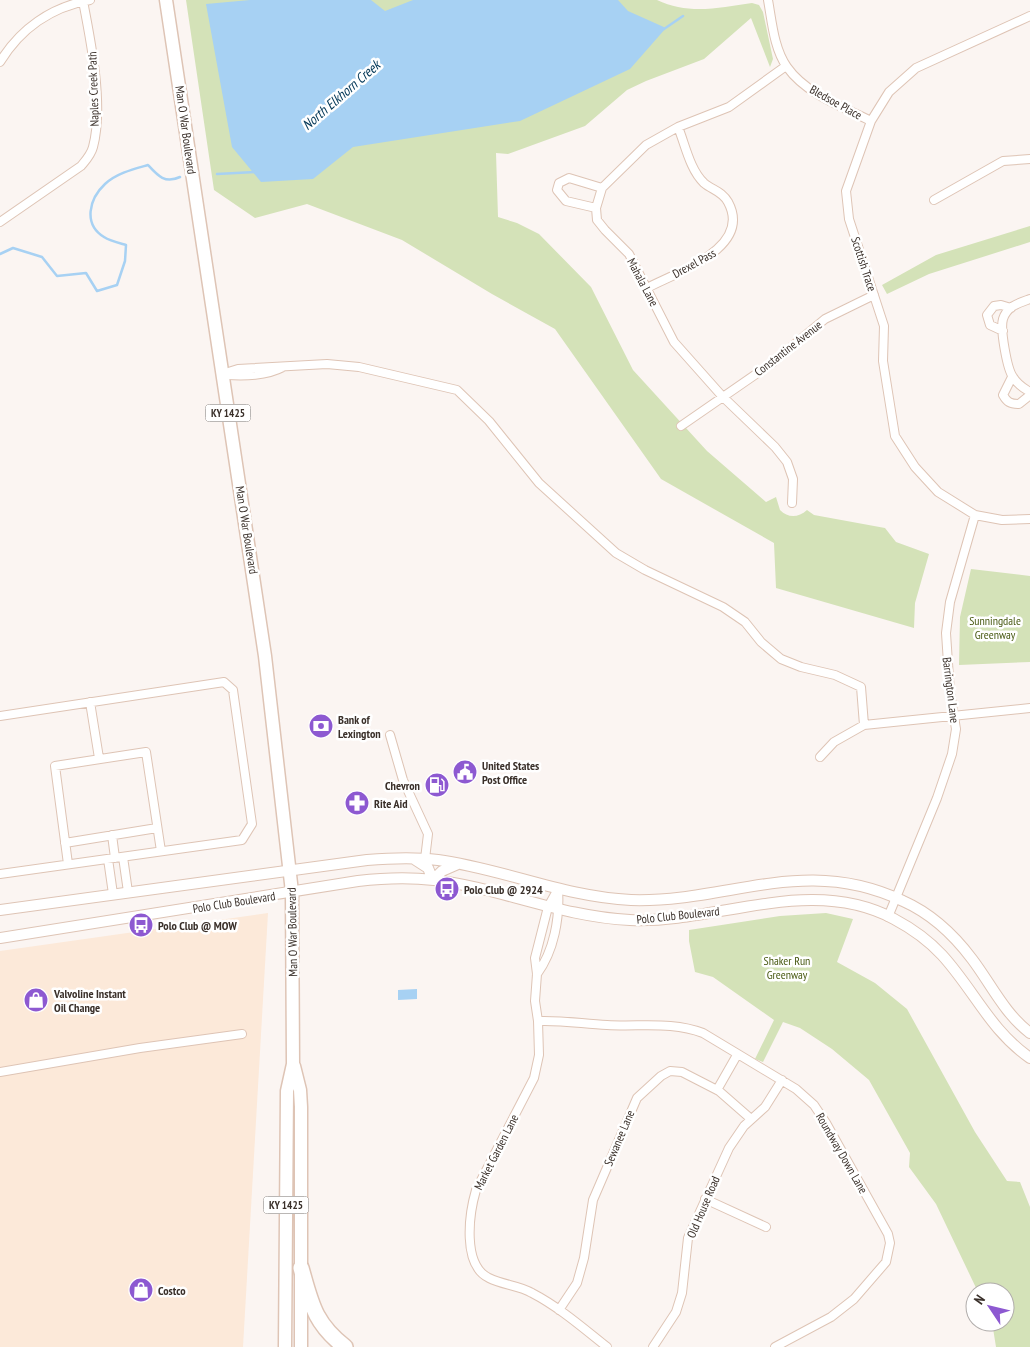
<svg xmlns="http://www.w3.org/2000/svg" width="1030" height="1347" font-family="'PT Sans Narrow',sans-serif">
  <style>
    .commercial { fill: #fce9d9 }
    .green { fill: #d4e2b8 }
    .water { fill: #a7d1f3 }
    .lines { fill: none; stroke-linecap: round; stroke-linejoin: round }
    .stream { stroke: #a7d1f3; stroke-width: 2.5 }
    .minor-casing { stroke: #dec4b5; stroke-width: 10 }
    .tertiary-casing { stroke: #dec4b5; stroke-width: 12 }
    .primary-casing { stroke: #dec4b5; stroke-width: 15 }
    .motorway-casing { stroke: #dec4b5; stroke-width: 18 }
    .minor { stroke: #fff; stroke-width: 8 }
    .tertiary { stroke: #fff; stroke-width: 10 }
    .primary { stroke: #fff; stroke-width: 12 }
    .motorway { stroke: #fff; stroke-width: 15 }
    .labels { text-anchor: middle; dominant-baseline: central; stroke-width: 5; stroke-linejoin: round; paint-order: stroke }
    .shield { fill: #fff; stroke: #756e6a; stroke-width: 1 }
    .shield-label { font-size: 11px; font-weight: bold; fill: #3a302a }
    .street-label { font-size: 12px; fill: #3a302a; stroke: #fff }
    .park-label { font-size: 12px; fill: #4a5b15; stroke: #fff }
    .poi-label { font-size: 12px; font-weight: bold; fill: #3a302a; stroke: #fff; text-anchor: start }
    .water-label { font-size: 14px; font-style: italic; fill: #013656; stroke: #fff }
  </style>
  <rect width="100%" height="100%" fill="#fbf5f2"/>
  <path class="commercial" d="M268,913L243,1347H0V951Z"/>
  <path class="green" d="M186,0H657C688,15 719,8 752,3L759,5L763,12L773,59L770,67L751,18L704,59L646,81L627,90L585,126L508,154L496,153L498,217L517,223L539,234L591,287L633,370L707,451L766,502L776,497L780,510C788,518 798,518 807,510L814,515L885,528L896,542L929,554L915,603L914,628L776,588L774,543L661,479L555,329L492,294L402,240L307,204L255,218L214,190Z
    M1030,226V242L929,274L887,294L882,285L936,255Z
    M971,569L1030,576V662L959,665L960,617Z
    M826,913L853,919L837,962L875,983L907,1009L975,1132L1007,1181L1020,1182L1030,1207V1347H996L992,1322H1005V1292H978L936,1204L909,1167L910,1153L869,1080L832,1049L800,1028L783,1022L763,1062L755,1059L774,1020L713,977L695,972L689,941V930L780,916Z"/>
  <path class="water" d="M250,0H371L385,11L413,0H618L628,11L666,28L630,69L520,121L353,147L313,179L261,182L232,147L206,4Z
    M417,989V999L398,1000V990Z"/>
  <g class="lines">
    <path class="stream" d="M664,29L683,16
      M217,174L255,172
      M0,254L13,248L42,257L57,276L86,273L97,291L117,285L125,261L126,245C119,243 110,241 104,237C83,224 89,199 105,184C117,173 134,169 148,165C158,176 165,184 180,177"/>
    <defs>
      <path id="minor" d="M768,0C772,22 774,49 787,67C806,94 843,107 871,121
        M1030,16L916,68L889,92L871,121L846,191L849,219L884,326L883,361L895,436L915,467L938,492L975,515L1002,520L1030,519
        M0,62C20,29 51,7 90,0
        M786,66L729,107L678,127L646,145L602,188L596,208L597,220L605,230L629,254L674,342L722,396L775,447L787,462L793,479L792,503
        M934,200L1003,161L1030,159
        M596,208L566,201L557,190L559,183L569,178L602,188
        M0,222L81,166C86,160 91,155 93,147C104,106 91,42 83,1
        M647,288C677,272 753,248 728,202C722,191 712,190 704,183C690,170 685,144 678,127
        M1030,299C1019,303 1007,306 1003,319C1000,329 1007,369 1013,377C1017,384 1023,388 1030,392
        M1003,331L990,325L987,315L994,306L1001,305L1011,308
        M222,374L238,369L327,364L359,367L457,390L489,421L539,483L616,553L645,570L723,607L745,622L761,642L781,659L801,667L835,675L861,687L864,725
        M226,375C245,376 266,376 283,367
        M1012,377L1003,395C1007,402 1010,404 1019,404L1030,395
        M681,426L772,363L825,319L874,295
        M90,702L99,758
        M0,716L224,682L233,690L252,824L242,840L0,874
        M390,735L403,780L428,834L425,859
        M820,757L834,742L864,725L1030,708
        M112,835L115,858
        M65,843L157,828
        M123,857L128,892
        M108,859L113,894
        M68,864L55,766L146,752L161,851
        M558,889L548,907L535,958L537,974L535,1001L538,1021L539,1055L534,1078L476,1190C469,1214 462,1265 489,1278C502,1285 519,1285 532,1293C559,1307 583,1328 607,1347
        M888,917L937,798L952,754L956,729L950,693L946,633L950,602L975,515
        M537,974C554,951 560,918 558,889
        M538,1021C562,1020 584,1024 607,1025C640,1027 672,1021 703,1033L796,1089L814,1105L826,1123L888,1234L890,1243L886,1262L854,1299L831,1317L775,1347
        M0,1072L140,1048L242,1034
        M717,1090L737,1055
        M705,1199L766,1227
        M559,1310L577,1283L584,1258L593,1200L637,1098L661,1076L670,1071L682,1072L719,1091L751,1119
        M653,1347L676,1312L682,1293L688,1238L729,1148L744,1126L765,1107L782,1080"/>
      <path id="tertiary" d="M414,859L428,868L433,880L442,871L458,864
        M0,910L367,860C391,858 414,857 438,860C504,869 564,897 631,900C729,903 804,854 903,901C930,913 954,935 972,959C991,984 1004,1013 1030,1033
        M0,938L358,881C383,878 409,877 434,880C500,888 562,917 630,920C717,924 810,874 894,919C911,928 929,941 942,955C974,990 990,1030 1030,1058"/>
      <path id="primary" d="M166,0L265,656L292,892L293,1064L287,1091L285,1347
        M294,1066L300,1090L301,1107V1347"/>
      <path id="motorway" d="M301,1268C311,1303 314,1323 345,1347"/>
    </defs>
    <use href="#minor" class="minor-casing"/>
    <use href="#tertiary" class="tertiary-casing"/>
    <use href="#primary" class="primary-casing"/>
    <use href="#motorway" class="motorway-casing"/>
    <use href="#minor" class="minor"/>
    <use href="#tertiary" class="tertiary"/>
    <use href="#primary" class="primary"/>
    <use href="#motorway" class="motorway"/>
  </g>
  <defs>
    <symbol id="bank-disc" viewBox="-11 -11 22 22"><circle r="9.5" fill="#8d59d1" stroke="#fff"/><path d="M-6-4H6V4H-6ZM0-2.3a2.3 2.3 0 1 0 0 4.6a2.3 2.3 0 1 0 0-4.6Z" fill="#fff"/></symbol>
    <symbol id="civic-disc" viewBox="-11 -11 22 22"><circle r="9.5" fill="#8d59d1" stroke="#fff"/><path d="M-.6-6.5H3V-4.5H.6V-3L4-1V1h2V6H-6V1h2V-1L-.6-3ZM-1.2 2.5V6h2.4V2.5Z" fill="#fff"/></symbol>
    <symbol id="fuel-disc" viewBox="-11 -11 22 22"><circle r="9.5" fill="#8d59d1" stroke="#fff"/><path d="M-5.5-6h7V0h2V4h1.3V-2.5L3-4.5l.8-.8L6-3V5H2.5V1h-1V6h-7ZM-4.2-4.7v3.2H.2V-4.7Z" fill="#fff"/></symbol>
    <symbol id="pharmacy-disc" viewBox="-11 -11 22 22"><circle r="9.5" fill="#8d59d1" stroke="#fff"/><path d="M-2-6h4v4h4v4h-4v4h-4v-4h-4v-4h4Z" fill="#fff"/></symbol>
    <symbol id="bus-disc" viewBox="-11 -11 22 22"><circle r="9.5" fill="#8d59d1" stroke="#fff"/><path d="M-5-6H5V4H4V6H2V4H-2V6H-4V4H-5ZM-3.5-4V0h7V-4ZM-3.5 1.2v1.5H-2V1.2ZM2 1.2v1.5H3.5V1.2Z" fill="#fff"/></symbol>
    <symbol id="shop-disc" viewBox="-11 -11 22 22"><circle r="9.5" fill="#8d59d1" stroke="#fff"/><path d="M-5-2.5h2.3a2.7 3.5 0 0 1 5.4 0H5L5.5 6h-11ZM-1.5-2.5h3a1.5 2.3 0 0 0-3 0Z" fill="#fff"/></symbol>
  </defs>
  <g fill-rule="evenodd">
    <use href="#bank-disc" x="307" y="712" width="28" height="28"/>
    <use href="#civic-disc" x="451" y="758" width="28" height="28"/>
    <use href="#fuel-disc" x="423" y="771" width="28" height="28"/>
    <use href="#pharmacy-disc" x="343" y="789" width="28" height="28"/>
    <use href="#bus-disc" x="433" y="875" width="28" height="28"/>
    <use href="#bus-disc" x="127" y="911" width="28" height="28"/>
    <use href="#shop-disc" x="22" y="986" width="28" height="28"/>
    <use href="#shop-disc" x="127" y="1276" width="28" height="28"/>
  </g>
  <g class="labels">
    <g class="shield">
      <rect x="205.5" y="404.5" width="45" height="17" rx="4"/>
      <rect x="263.5" y="1196.5" width="45" height="17" rx="4"/>
    </g>
    <g class="shield-label">
      <text x="228" y="413">KY 1425</text>
      <text x="286" y="1205">KY 1425</text>
    </g>
    <g class="street-label">
      <text transform="translate(93 89) rotate(-92)">Naples Creek Path</text>
      <text transform="translate(836 102) rotate(29)">Bledsoe Place</text>
      <text transform="translate(186 130) rotate(82)">Man O War Boulevard</text>
      <text transform="translate(694 263) rotate(-29)">Drexel Pass</text>
      <text transform="translate(864 264) rotate(72)">Scottish Trace</text>
      <text transform="translate(643 282) rotate(62)">Mahala Lane</text>
      <text transform="translate(788 348) rotate(-38)">Constantine Avenue</text>
      <text transform="translate(247 530) rotate(81)">Man O War Boulevard</text>
      <text transform="translate(951 690) rotate(83)">Barrington Lane</text>
      <text transform="translate(234 902) rotate(-9)">Polo Club Boulevard</text>
      <text transform="translate(678 915) rotate(-6)">Polo Club Boulevard</text>
      <text transform="translate(292 932) rotate(-91)">Man O War Boulevard</text>
      <text transform="translate(619 1138) rotate(-67)">Sewanee Lane</text>
      <text transform="translate(496 1152) rotate(-63)">Market Garden Lane</text>
      <text transform="translate(842 1153) rotate(60)">Roundway Down Lane</text>
      <text transform="translate(703 1207) rotate(-67)">Old House Road</text>
    </g>
    <g class="park-label">
      <text x="995" y="620">Sunningdale<tspan x="995" dy="14">Greenway</tspan></text>
      <text x="787" y="960">Shaker Run<tspan x="787" dy="14">Greenway</tspan></text>
    </g>
    <g class="poi-label">
      <text x="338" y="719">Bank of<tspan x="338" dy="14">Lexington</tspan></text>
      <text x="482" y="765">United States<tspan x="482" dy="14">Post Office</tspan></text>
      <text x="420" y="785" text-anchor="end">Chevron</text>
      <text x="374" y="803">Rite Aid</text>
      <text x="464" y="889">Polo Club @ 2924</text>
      <text x="158" y="925">Polo Club @ MOW</text>
      <text x="54" y="993">Valvoline Instant<tspan x="54" dy="14">Oil Change</tspan></text>
      <text x="158" y="1290">Costco</text>
    </g>
    <g class="water-label">
      <text transform="translate(341 95) rotate(-41)">North Elkhorn Creek</text>
    </g>
  </g>
  <g transform="translate(990 1307) rotate(305)"><circle r="24" fill="#ffffff" stroke="#b0acaa"/>
  <path d="M0-4L9 19L0 12L-9 19Z" fill="#8d59d1"/>
  <text y="-8" font-size="14" font-weight="bold" text-anchor="middle" fill="#3a302a">N</text>
  </g>
</svg>
